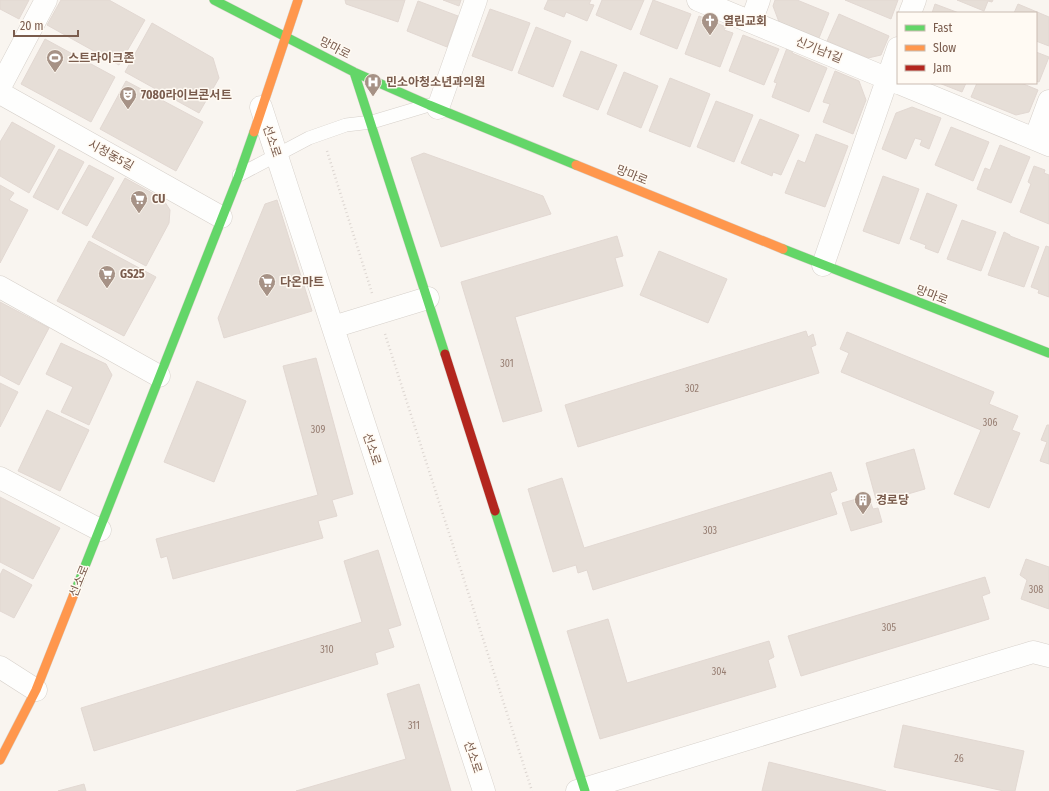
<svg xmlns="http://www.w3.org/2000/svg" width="1049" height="791" font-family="'Fira Sans Condensed','Noto Sans KR',sans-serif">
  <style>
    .building { fill: #e6ded7; stroke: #e2d8d2 }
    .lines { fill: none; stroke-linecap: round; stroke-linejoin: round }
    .lane-casing { stroke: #d7d1cb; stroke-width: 14 }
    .street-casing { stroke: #d7d1cb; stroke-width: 23 }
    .fast-casing { stroke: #d9d2cb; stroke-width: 10 }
    .slow-casing { stroke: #d9d2cb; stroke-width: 10 }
    .jam-casing { stroke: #d9d2cb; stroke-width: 10 }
    .path { stroke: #dcd5d0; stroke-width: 2.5; stroke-dasharray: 1 3; stroke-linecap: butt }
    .lane { stroke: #fefefd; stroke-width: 13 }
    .street { stroke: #fefefd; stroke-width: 22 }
    .fast { stroke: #63d668; stroke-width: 9 }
    .slow { stroke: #ff974d; stroke-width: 9 }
    .jam { stroke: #b3261e; stroke-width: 9 }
    .labels { text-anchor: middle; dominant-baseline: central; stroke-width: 3; stroke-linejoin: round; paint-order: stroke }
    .number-label { font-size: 10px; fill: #977e72 }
    .poi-label { font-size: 12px; font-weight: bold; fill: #7a5c4d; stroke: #fffaf3; text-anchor: start }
    .street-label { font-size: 12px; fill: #7a5c4d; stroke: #fffaf3 }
  </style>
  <rect width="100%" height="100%" fill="#f9f5f0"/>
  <path class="building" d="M0,0H29L19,19L0,9Z
    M61,0H109L145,20L119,65L47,25Z
    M345,0H405L398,22L346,4Z
    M443,0H461L459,6Z
    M548,0H591L589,4L594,5L587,21L566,12L564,17L544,9Z
    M602,0H644L631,30L596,15Z
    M653,0L691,14L677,49L640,34Z
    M775,0H797L829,13L819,38L779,22L773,6Z
    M845,0H898L891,19Z
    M957,0H993L992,2L988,1L984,11Z
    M418,1L458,16L447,47L407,31Z
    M935,4L959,13H932Z
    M1018,4L1049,17V46L1036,41V13H1014Z
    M490,9L530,23L512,71L472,56Z
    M839,14L889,36L881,55L868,58L827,41Z
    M699,16L726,27L724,30L733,33L720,67L685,54Z
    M152,23L213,58L219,78L199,113L125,72Z
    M536,27L571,41L553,87L518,73Z
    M743,35L779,49L764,85L729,71Z
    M45,39L115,77L91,122L21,84Z
    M787,48L793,50L792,53L827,68L809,112L772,97L777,83L774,82Z
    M581,51L617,65L598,110L563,96Z
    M1036,52L1049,57L1039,82L1036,81Z
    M835,71L859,81L866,100L853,134L823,122L830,104L823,102Z
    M624,72L658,86L641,128L607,114Z
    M670,78L710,94L690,147L649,131Z
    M126,81L203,122L176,171L100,129Z
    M939,83H966L962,92Z
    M977,83H1021L1038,90L1029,112L1016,115L971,97Z
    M716,101L753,115L734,162L697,147Z
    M912,107L941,118L929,149L920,145L922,140L915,138L906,159L882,149L896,113Z
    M760,119L799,135L781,175L773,172L772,176L741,163Z
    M12,122L55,146L29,193L0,176V142Z
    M951,127L989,142L973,181L935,165Z
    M816,134L848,146L825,207L785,193L798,160L805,163Z
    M1000,145L1030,157L1011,203L977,189L985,168L990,170Z
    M59,149L84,162L58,210L33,197Z
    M424,153L543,196L551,214L441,247L411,158Z
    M89,165L114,178L87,226L62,213Z
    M1034,166L1045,170L1044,173L1049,175V224L1020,212L1031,184L1028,182Z
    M883,176L919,189L899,244L863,231Z
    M125,178L163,199L170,210L169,223L146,266L92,237Z
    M0,185L14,193L9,200L28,210L0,263Z
    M927,193L957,205L938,253L925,248L926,245L910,239Z
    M277,200L312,311L224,338L218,318L265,204Z
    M962,220L996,232L981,271L947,259Z
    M1004,232L1010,235V236L1039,247L1024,287L988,275Z
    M617,236L623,256L615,258L623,286L515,317L542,411L503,422L461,282Z
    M89,241L156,277L124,336L57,301Z
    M1046,246L1049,247V297L1038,293L1039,290L1031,287Z
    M659,251L727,279L708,323L640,295Z
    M0,302L49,328L19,385L0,375Z
    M806,331L808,337L813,334L816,345L811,347L819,373L578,447L565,405Z
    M847,332L994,392L989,404L1018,416L1012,430L1020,433L989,508L954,494L981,430L841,372L849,353L840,349Z
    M61,343L106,364L112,375L89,425L61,412L73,387L46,374Z
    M316,358L353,494L332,500L337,516L318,521L323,538L173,579L167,556L161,558L156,539L318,495L283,366Z
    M197,381L246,401L214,482L164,462Z
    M0,383L18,392L0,427Z
    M47,410L89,430L60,491L18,471Z
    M1047,425H1049V464L1040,461L1047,442L1041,440Z
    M914,449L925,489L877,503L866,463Z
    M831,472L837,490L830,493L837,514L593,590L587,570L578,573L576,565L553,572L528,489L562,478L584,548Z
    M868,496L873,509L878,508L882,522L851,531L842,503Z
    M0,497L60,528L33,579L0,562Z
    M378,550L401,625L388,629L394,647L375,653L378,664L94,751L81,708L362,622L344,561Z
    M1026,559L1049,567V609L1021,599L1027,580L1020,575Z
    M3,569L32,585L14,618L0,611V575Z
    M985,577L990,593L982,596L989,619L801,676L788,636Z
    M608,619L627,683L769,641L774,657L768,660L776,687L600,739L567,631Z
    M419,684L451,791H296L406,759L387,694Z
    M903,725L1024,751L1015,791H1004L894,767Z
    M769,762L886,791H762Z
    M84,784L86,791H58Z"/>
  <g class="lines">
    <defs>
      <path id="lane" d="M239,175L309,138L346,125L372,122L429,105"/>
      <path id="street" d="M698,0L898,83
        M910,13L915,0
        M751,22L759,0
        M899,83L1049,145
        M0,87L46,0
        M0,93L221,217
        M261,107L484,791
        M438,108L476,0
        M1035,139L1049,101
        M823,265L898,48
        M0,287L159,376
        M333,327L428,298
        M0,478L100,530
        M0,667L36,690
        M577,791L1033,652L1049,656"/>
      <path id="fast" d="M214,0L354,72L429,105L576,165
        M354,72L445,354
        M783,249L1049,353
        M495,511L585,791
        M74,594L239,175L254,132"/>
      <path id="slow" d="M254,132L298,0
        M576,165L783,249
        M0,760L36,690L74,594"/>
      <path id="jam" d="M445,354L495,511"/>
    </defs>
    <use href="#lane" class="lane-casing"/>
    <use href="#street" class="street-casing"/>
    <use href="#fast" class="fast-casing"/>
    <use href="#slow" class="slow-casing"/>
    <use href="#jam" class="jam-casing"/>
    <path class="path" d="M327,151L372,293
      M385,334L532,791"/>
    <use href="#lane" class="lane"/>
    <use href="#street" class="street"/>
    <use href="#fast" class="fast"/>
    <use href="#slow" class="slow"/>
    <use href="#jam" class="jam"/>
  </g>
  <defs>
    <symbol id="church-pin" viewBox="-11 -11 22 30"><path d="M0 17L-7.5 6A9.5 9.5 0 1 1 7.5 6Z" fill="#a69286" stroke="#fffaf3"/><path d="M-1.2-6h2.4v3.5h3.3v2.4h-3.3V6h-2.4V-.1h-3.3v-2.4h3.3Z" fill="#fff"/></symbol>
    <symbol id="stadium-pin" viewBox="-11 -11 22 30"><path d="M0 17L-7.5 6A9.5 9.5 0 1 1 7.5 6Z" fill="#a69286" stroke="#fffaf3"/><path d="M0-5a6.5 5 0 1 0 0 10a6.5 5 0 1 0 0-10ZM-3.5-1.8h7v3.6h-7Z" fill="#fff"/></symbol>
    <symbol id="hospital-pin" viewBox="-11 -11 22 30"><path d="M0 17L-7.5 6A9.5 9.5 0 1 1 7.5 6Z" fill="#a69286" stroke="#fffaf3"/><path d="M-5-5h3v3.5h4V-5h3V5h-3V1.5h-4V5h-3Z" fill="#fff"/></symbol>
    <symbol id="theatre-pin" viewBox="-11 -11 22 30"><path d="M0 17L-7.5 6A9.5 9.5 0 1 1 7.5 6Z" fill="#a69286" stroke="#fffaf3"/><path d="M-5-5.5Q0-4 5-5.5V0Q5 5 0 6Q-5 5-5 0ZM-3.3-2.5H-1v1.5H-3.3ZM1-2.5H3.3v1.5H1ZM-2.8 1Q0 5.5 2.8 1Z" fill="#fff"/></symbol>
    <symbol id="supermarket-pin" viewBox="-11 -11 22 30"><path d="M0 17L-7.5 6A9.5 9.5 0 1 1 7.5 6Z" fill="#a69286" stroke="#fffaf3"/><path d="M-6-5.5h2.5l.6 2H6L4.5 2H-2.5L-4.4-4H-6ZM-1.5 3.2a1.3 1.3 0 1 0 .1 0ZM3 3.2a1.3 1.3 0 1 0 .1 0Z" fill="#fff"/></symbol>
    <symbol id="building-pin" viewBox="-11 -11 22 30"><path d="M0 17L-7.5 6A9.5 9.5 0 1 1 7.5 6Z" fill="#a69286" stroke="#fffaf3"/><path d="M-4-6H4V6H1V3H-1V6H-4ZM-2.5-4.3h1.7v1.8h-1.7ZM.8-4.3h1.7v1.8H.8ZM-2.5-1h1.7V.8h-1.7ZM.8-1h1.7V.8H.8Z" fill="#fff"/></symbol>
  </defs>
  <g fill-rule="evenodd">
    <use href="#church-pin" x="700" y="11" width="20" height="27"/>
    <use href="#stadium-pin" x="45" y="48" width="20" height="27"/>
    <use href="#hospital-pin" x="363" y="72" width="20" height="27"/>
    <use href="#theatre-pin" x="118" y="85" width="20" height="27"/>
    <use href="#supermarket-pin" x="129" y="189" width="20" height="27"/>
    <use href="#supermarket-pin" x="97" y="264" width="20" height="27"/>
    <use href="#supermarket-pin" x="257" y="272" width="20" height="27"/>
    <use href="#building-pin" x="853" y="490" width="20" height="27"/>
  </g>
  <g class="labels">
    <g class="number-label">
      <text x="507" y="364">301</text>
      <text x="692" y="389">302</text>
      <text x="990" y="423">306</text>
      <text x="318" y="430">309</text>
      <text x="710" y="531">303</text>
      <text x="1036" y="590">308</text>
      <text x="889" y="628">305</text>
      <text x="327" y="650">310</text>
      <text x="719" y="672">304</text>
      <text x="414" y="726">311</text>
      <text x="959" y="759">26</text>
    </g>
    <g class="poi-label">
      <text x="723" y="21">열린교회</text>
      <text x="68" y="58">스트라이크존</text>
      <text x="386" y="82">민소아청소년과의원</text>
      <text x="141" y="95">7080라이브콘서트</text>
      <text x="152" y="199">CU</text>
      <text x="120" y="274">GS25</text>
      <text x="280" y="282">다온마트</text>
      <text x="876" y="500">경로당</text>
    </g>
    <g class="street-label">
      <text transform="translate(335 48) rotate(27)">망마로</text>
      <text transform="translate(819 50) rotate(22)">신기남1길</text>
      <text transform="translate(272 141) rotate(72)">선소로</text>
      <text transform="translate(111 155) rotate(29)">시청동5길</text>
      <text transform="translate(632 175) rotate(22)">망마로</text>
      <text transform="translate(932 295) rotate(21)">망마로</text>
      <text transform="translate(372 449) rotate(72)">선소로</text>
      <text transform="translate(79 581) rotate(-68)">선소로</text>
      <text transform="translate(473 757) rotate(72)">선소로</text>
    </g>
  </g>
  <rect x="897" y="12" width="140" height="72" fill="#fffaf3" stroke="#cabbb1"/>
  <rect x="905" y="25" width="20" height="6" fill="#63d668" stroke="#cabbb1"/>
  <text x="933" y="32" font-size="12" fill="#7a5c4d">Fast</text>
  <rect x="905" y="45" width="20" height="6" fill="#ff974d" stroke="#cabbb1"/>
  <text x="933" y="52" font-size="12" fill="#7a5c4d">Slow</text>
  <rect x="905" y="65" width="20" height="6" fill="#b3261e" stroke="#cabbb1"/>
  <text x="933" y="72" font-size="12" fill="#7a5c4d">Jam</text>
  <path d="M14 30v6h64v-6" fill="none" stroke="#7a5c4d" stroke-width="2"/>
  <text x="20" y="30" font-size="12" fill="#7a5c4d" stroke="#fffaf3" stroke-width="3" paint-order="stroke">20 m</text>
</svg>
